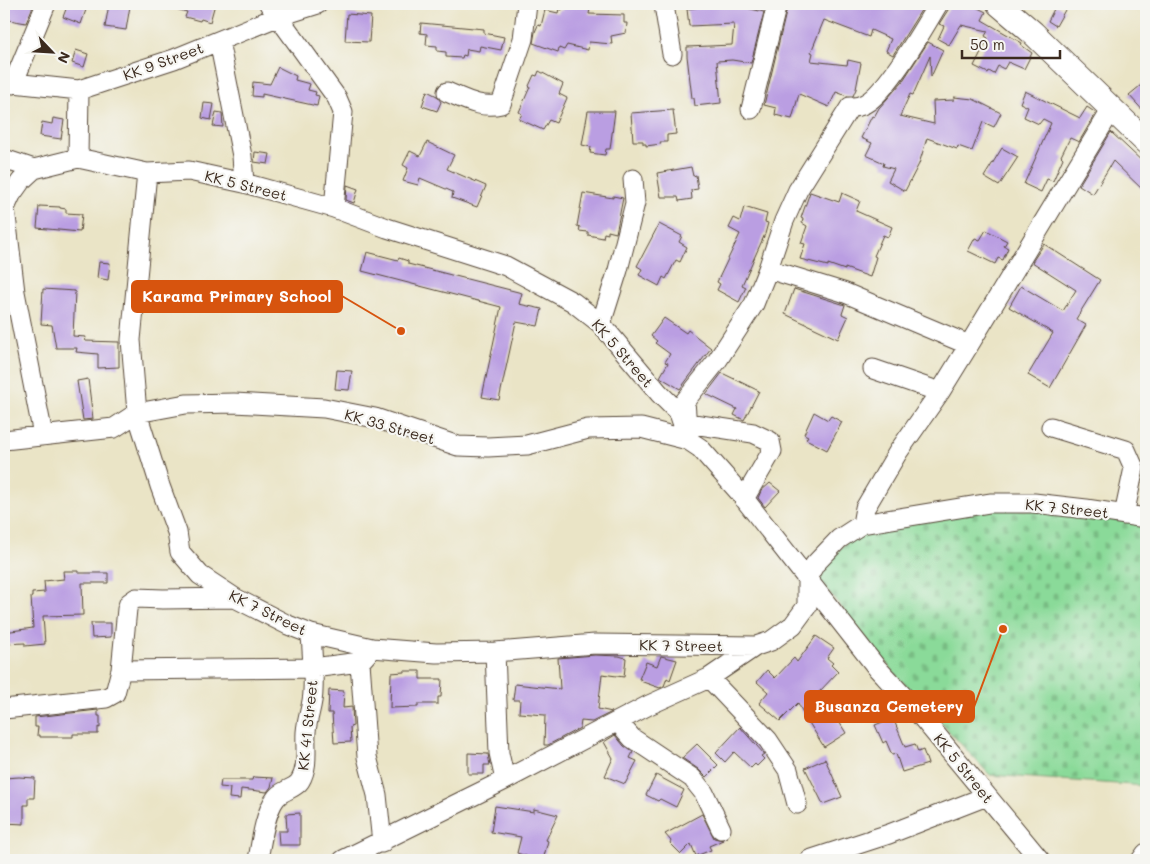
<svg xmlns="http://www.w3.org/2000/svg" width="1150" height="864" font-family="Mali,sans-serif">
  <style>
    .cemetery { fill: url(#cemetery-stones); stroke: #62825c }
    .building { fill: #ba9ee2 }
    .lines { fill: none; stroke-linecap: round; stroke-linejoin: round }
    .minor-casing { stroke: #554637; stroke-width: 21 }
    .major-casing { stroke: #554637; stroke-width: 26 }
    .minor { stroke: #fff; stroke-width: 19 }
    .major { stroke: #fff; stroke-width: 24 }
    .labels { text-anchor: middle; dominant-baseline: central; stroke-width: 4.5; stroke-linejoin: round; paint-order: stroke }
    .street-label { font-size: 15px; fill: #3b2a1e; stroke: #f6f6f2 }
    .leader { fill: none; stroke: #d7540e; stroke-width: 2 }
    .callout-dot { fill: #d7540e; stroke: #f6f6f2; stroke-width: 2 }
    .callout { fill: #d7540e; stroke: #d7540e; stroke-width: 2 }
    .callout-label { font-size: 16px; text-anchor: middle; font-weight: bold; fill: #fff }
  </style>
  <defs>
    <pattern id="cemetery-stones" width="16" height="16" patternUnits="userSpaceOnUse" patternTransform="scale(1.25)"><rect width="16" height="16" fill="#8ada99"/><path d="M2 7V4a2 2 0 0 1 4 0v3zM10 15v-3a2 2 0 0 1 4 0v3z" fill="#78bb83"/></pattern>
  </defs>
  <rect width="100%" height="100%" fill="#f6f6f2"/>
  <filter id="ink" filterUnits="userSpaceOnUse"><feTurbulence type="fractalNoise" baseFrequency=".02" numOctaves="2"/><feDisplacementMap in="SourceGraphic" scale="10" xChannelSelector="R" yChannelSelector="G"/><feConvolveMatrix kernelMatrix="1 2 1 2 8 2 1 2 1" color-interpolation-filters="sRGB"/></filter>
  <filter id="wash" filterUnits="userSpaceOnUse"><feTurbulence type="fractalNoise" baseFrequency=".0096" numOctaves="4" result="noise"/><feDisplacementMap in="SourceGraphic" scale="20" xChannelSelector="R" yChannelSelector="G"/><feGaussianBlur stdDeviation="1.12" result="paint"/><feColorMatrix in="noise" values="0 0 0 0 0 0 0 0 0 0 0 0 0 0 0 0 0 1.4 0 .05"/><feComposite in="paint" operator="in"/></filter>
  <g filter="url(#wash)">
    <rect width="100%" height="100%" fill="#eae4c6"/>
    <path class="cemetery" d="M996,507L1146,523V786L990,775L898,677L820,581L821,572L849,538L871,528Z"/>
    <g id="blocks">
      <path class="building" d="M4,4H34L26,23L4,19Z
        M68,4H86L85,6L87,7L81,24L63,17Z
        M109,4L130,6L126,30L105,27Z
        M168,4H215L210,22L201,19L200,21L185,17L187,12L168,7Z
        M563,4H591L589,14L624,15V23H627L626,33L611,36L612,44L589,42L588,50L567,45L564,50L559,48L558,52L533,43L535,32L538,25L541,26L545,10L558,13L559,9L562,10Z
        M721,4H729L764,12L751,63L732,60L717,61L721,103L695,106L694,98H692L687,56V47L732,45L734,24L689,26L687,9Z
        M788,4H925L893,55L886,51L891,39L871,30L869,37L824,20L811,52L813,53L811,61L847,65L848,60L861,63L856,89L853,96H847L836,92L829,107L799,94L792,119L775,115L776,108L764,105Z
        M949,4H978L976,7L986,12L982,20L1022,43L1021,45L1032,53L1024,69L1008,62L1004,69L998,66L994,74L989,71L988,73L974,66L988,38L985,36L988,31L961,25L949,45L938,39L944,26L939,24L948,10Z
        M1056,5L1065,10L1056,26L1048,21Z
        M347,14L371,16L369,42L345,41Z
        M421,23L484,29V33L504,37L501,50L480,46L479,51L467,49L466,56L463,55L462,58L446,57V52L437,51V46L426,45L427,34L420,33Z
        M928,42L943,50L931,77L930,56L913,95L910,94L900,116L934,124L933,101L954,100V97L973,99L1001,113L994,127L983,122L972,151L958,146L957,149L927,138L919,164L905,191L888,181L894,169L883,166L884,163L866,155L872,143L861,138L872,116L874,117L879,108L902,82Z
        M76,50L88,54L84,67L72,63Z
        M278,67L296,76L295,80L310,84L308,90L316,92L315,95L319,96L317,106L262,94V97L252,96L253,82L270,84Z
        M539,71L563,84L559,94L567,98L556,123L549,120L543,130L519,119L522,114L519,112L530,87L529,86L534,75L537,76Z
        M1146,81V114L1129,95Z
        M427,91L437,96L441,102L437,111L422,106Z
        M1025,91L1080,118L1087,107L1096,113L1079,142L1070,138L1061,156L1063,158L1053,181L1047,179L1041,192L1024,184L1051,123L1043,119L1039,124L1024,117L1028,107L1020,103Z
        M204,103L214,104L211,120L202,118Z
        M673,110L676,134L667,135V142H660L661,144L646,146V144H643V141H633L631,113Z
        M588,111H615L610,149H606L605,155L590,153L591,147L582,145Z
        M216,112L222,113L223,127L213,126Z
        M53,118L64,120L61,139L40,136L42,122L52,124Z
        M1111,132L1146,165V193L1113,161L1093,194L1079,185Z
        M427,142L454,155L447,169L486,186L477,207L452,198L453,192L420,178L418,185L403,181L408,168L403,165L410,151L420,156Z
        M1002,148L1018,157L999,186L984,177Z
        M255,152L270,154L268,164L254,162Z
        M691,167L693,176L696,175L698,189L691,190L692,199L679,201L678,197H661L657,173Z
        M347,185L358,189L354,203L346,200Z
        M810,192L839,202L842,193L860,201L856,211L892,227L888,237L883,235L874,256L876,257L870,277L845,268V270L828,264V266L800,259L805,244L801,243L807,226L802,223L803,219L801,218Z
        M583,193L613,198V196L623,198L616,233L608,231V234L604,233L603,238L588,235V232L579,231L580,227L577,226Z
        M39,206L60,207V208L66,209V213L82,214L80,232L37,228Z
        M744,207L767,214L765,222L768,223L765,234L742,285L746,287L739,302L717,290L720,284L717,282L740,234L729,228L734,218L740,221Z
        M659,224L682,236L679,242L687,247L680,262L676,260L666,279L663,277L659,286L639,275L642,269L637,266Z
        M986,230L1007,241L1004,246L1008,248L1003,260L998,258L995,264L968,251L975,238L980,240Z
        M1044,244L1100,280L1076,319L1086,325L1050,388L1028,375L1053,333L1009,307L1021,286L1063,311L1076,290L1032,262Z
        M367,252L398,260L399,258L408,261V264L522,293L519,304L542,309L538,326L516,322L499,400L482,397L501,307L362,271Z
        M99,262L110,263L108,280L97,278Z
        M43,289L75,291L73,336L86,337L85,341L119,342V367L98,368V354L76,352L77,348H56L52,325L41,324Z
        M794,289L845,305L842,314L848,317L838,339L785,314Z
        M664,318L686,333L688,330L711,348L680,389L660,377L668,363L665,362L670,354L655,343L657,341L651,336Z
        M337,370L352,371L349,390L335,389Z
        M722,373L759,391L744,420L734,415L737,409L706,394Z
        M88,379L93,419L83,420L77,381Z
        M814,412L828,420L831,416L842,422L827,450L806,439L808,436L804,434Z
        M770,483L780,491L765,507L758,498L761,491Z
        M63,571H78V573H108V583H82L83,615L43,616L45,644L25,646V643L4,644V632L33,628L31,597H32V593L45,592L44,581L64,579Z
        M91,623H111V637L92,638Z
        M816,636L834,648L827,658L833,663L831,665L838,672L819,692L831,714L833,712L846,733L824,747L808,721H807L798,703L780,721L759,703L768,692L757,682L767,670L775,678L794,658L797,662Z
        M595,655L619,656L626,658L624,677L602,674L598,709L612,712L592,722L581,721L580,728L548,745H544L545,715L519,713L520,700H513L515,684L560,689L558,658Z
        M661,656L677,660L670,680L667,678L664,686L660,688L640,681L641,679H639L646,662L657,666Z
        M404,671H420V679H442L441,697H438V704H418V707L390,708L391,673L404,672Z
        M329,690L344,691L343,708L352,707L353,726L350,727L351,742L334,743L332,713H328Z
        M98,710V716H100V728L98,727V734H73V737H40V735H37L38,727H35V717Z
        M893,718L905,747L915,744L918,752L923,750L928,764L902,772L896,754L892,755L886,741L883,743L875,725Z
        M740,727L764,754L761,756L764,759L757,766L755,764L751,768L734,752L725,762L716,753Z
        M615,735L624,746L633,752L630,758L637,761L625,784L605,776L613,758L604,742Z
        M697,744L718,765L706,777L698,769L682,758Z
        M468,753L488,754L490,765H484V774H468Z
        M825,759L842,797L823,804L805,768Z
        M656,775L684,790L676,807L660,799L658,801L646,795Z
        M19,777L35,778L34,798H28V805H24V824L4,823V778Z
        M253,777L273,778L271,787L267,792L241,789L240,799L229,798L230,788L220,787L221,780H252Z
        M495,806L534,812V809L558,815L546,840L548,841L543,860H531L532,858L517,853L521,837L491,832Z
        M300,813V845H279L278,831H287L286,814Z
        M702,814L714,838L723,840L709,846L711,850L696,856L691,844L681,854L670,843L671,841L665,834Z"/>
    </g>
  </g>
  <g filter="url(#ink)">
    <use href="#blocks" fill-opacity="0" stroke="#554637" stroke-width="1"/>
    <g class="lines">
      <defs>
        <path id="minor" d="M269,4L337,98L343,112L334,208
          M663,4L664,5L672,54
          M219,41L242,156L244,183
          M4,82L79,90L174,59L277,17L318,4
          M13,84L46,4
          M79,90L78,158L147,173L189,171L244,183L334,208L387,228L506,266L573,302L601,324L659,393L679,413L688,440L700,448L739,492L877,668L915,709L1040,860
          M447,92C464,99 481,109 501,104L523,39L527,4
          M751,109L777,4
          M4,159L34,169
          M147,173L131,340L137,413L160,486L177,532L180,552L200,575L235,598L288,625L311,634L372,648L436,653L495,652L595,644L756,646
          M768,269L843,292L969,345
          M601,324L618,270L635,203L633,179
          M873,369L940,392
          M687,423L753,433L770,441L772,451L744,499
          M1051,427L1126,450L1134,468L1124,515
          M43,435L15,292L5,208L11,195L21,181L34,169L78,158
          M4,440L114,428L137,413L186,404L234,403L324,408L375,418L458,446L488,447L527,445L588,429L641,428L688,440L685,401L717,361L754,304L768,269L784,221L798,190L850,107C854,107 858,107 862,105C885,97 924,27 938,4
          M862,524L865,508L898,452L940,392L969,345L1112,109
          M495,652L499,753L505,780
          M368,653L360,662L367,757L377,795L382,843
          M121,670L313,668L360,662
          M709,678L768,740L788,770L797,804
          M4,709L106,698L115,693L121,670L127,609L129,603L136,598L163,599L235,598
          M618,722L632,738L692,778L704,793L721,829
          M258,860C261,843 265,812 276,798C282,790 295,789 300,781C309,766 305,748 306,732C307,718 313,705 313,691C314,672 312,652 311,634
          M343,860L505,780L649,705L709,678L756,646L771,641L793,625L807,606V578L815,564L839,539L862,524L990,503H1034L1086,509L1146,518
          M809,860L889,834L987,796
          M1141,860L1146,853"/>
        <path id="major" d="M999,4L1033,33L1146,142"/>
      </defs>
      <use href="#minor" class="minor-casing"/>
      <use href="#major" class="major-casing"/>
      <use href="#minor" class="minor"/>
      <use href="#major" class="major"/>
    </g>
  </g>
  <g class="labels">
    <g class="street-label">
      <text transform="translate(163 61) rotate(-20)">KK 9 Street</text>
      <text transform="translate(246 185) rotate(14)">KK 5 Street</text>
      <text transform="translate(623 353) rotate(49)">KK 5 Street</text>
      <text transform="translate(390 426) rotate(16)">KK 33 Street</text>
      <text transform="translate(1067 508) rotate(6)">KK 7 Street</text>
      <text transform="translate(268 612) rotate(26)">KK 7 Street</text>
      <text transform="translate(681 645) rotate(1)">KK 7 Street</text>
      <text transform="translate(307 725) rotate(-84)">KK 41 Street</text>
      <text transform="translate(964 768) rotate(51)">KK 5 Street</text>
    </g>
  </g>
  <path class="leader" d="M401 331L342 296M1003 629L974 707"/>
  <g class="callout-dot">
    <circle cx="401" cy="331" r="5"/>
    <circle cx="1003" cy="629" r="5"/>
  </g>
  <g class="callout">
    <rect x="132" y="281" width="210" height="31" rx="5"/>
    <rect x="805" y="691" width="169" height="31" rx="5"/>
  </g>
  <g class="callout-label">
    <text x="237" y="302">Karama Primary School</text>
    <text x="889" y="712">Busanza Cemetery</text>
  </g>
  <rect width="1150" height="864" fill="none" stroke="#f6f6f2" stroke-width="20"/>
  <g transform="translate(52 52) rotate(115)" stroke="#f6f6f2" stroke-width="4" paint-order="stroke">
  <path d="M0-4L9 19L0 12L-9 19Z" fill="#3b2a1e"/>
  <text y="-8" font-size="14" font-weight="bold" text-anchor="middle" fill="#3b2a1e">N</text>
  </g>
  <path d="M962 50v8h98v-8" fill="none" stroke="#3b2a1e" stroke-width="2.5"/>
  <text x="970" y="50" font-size="15" fill="#3b2a1e" stroke="#f6f6f2" stroke-width="4" paint-order="stroke">50 m</text>
</svg>
